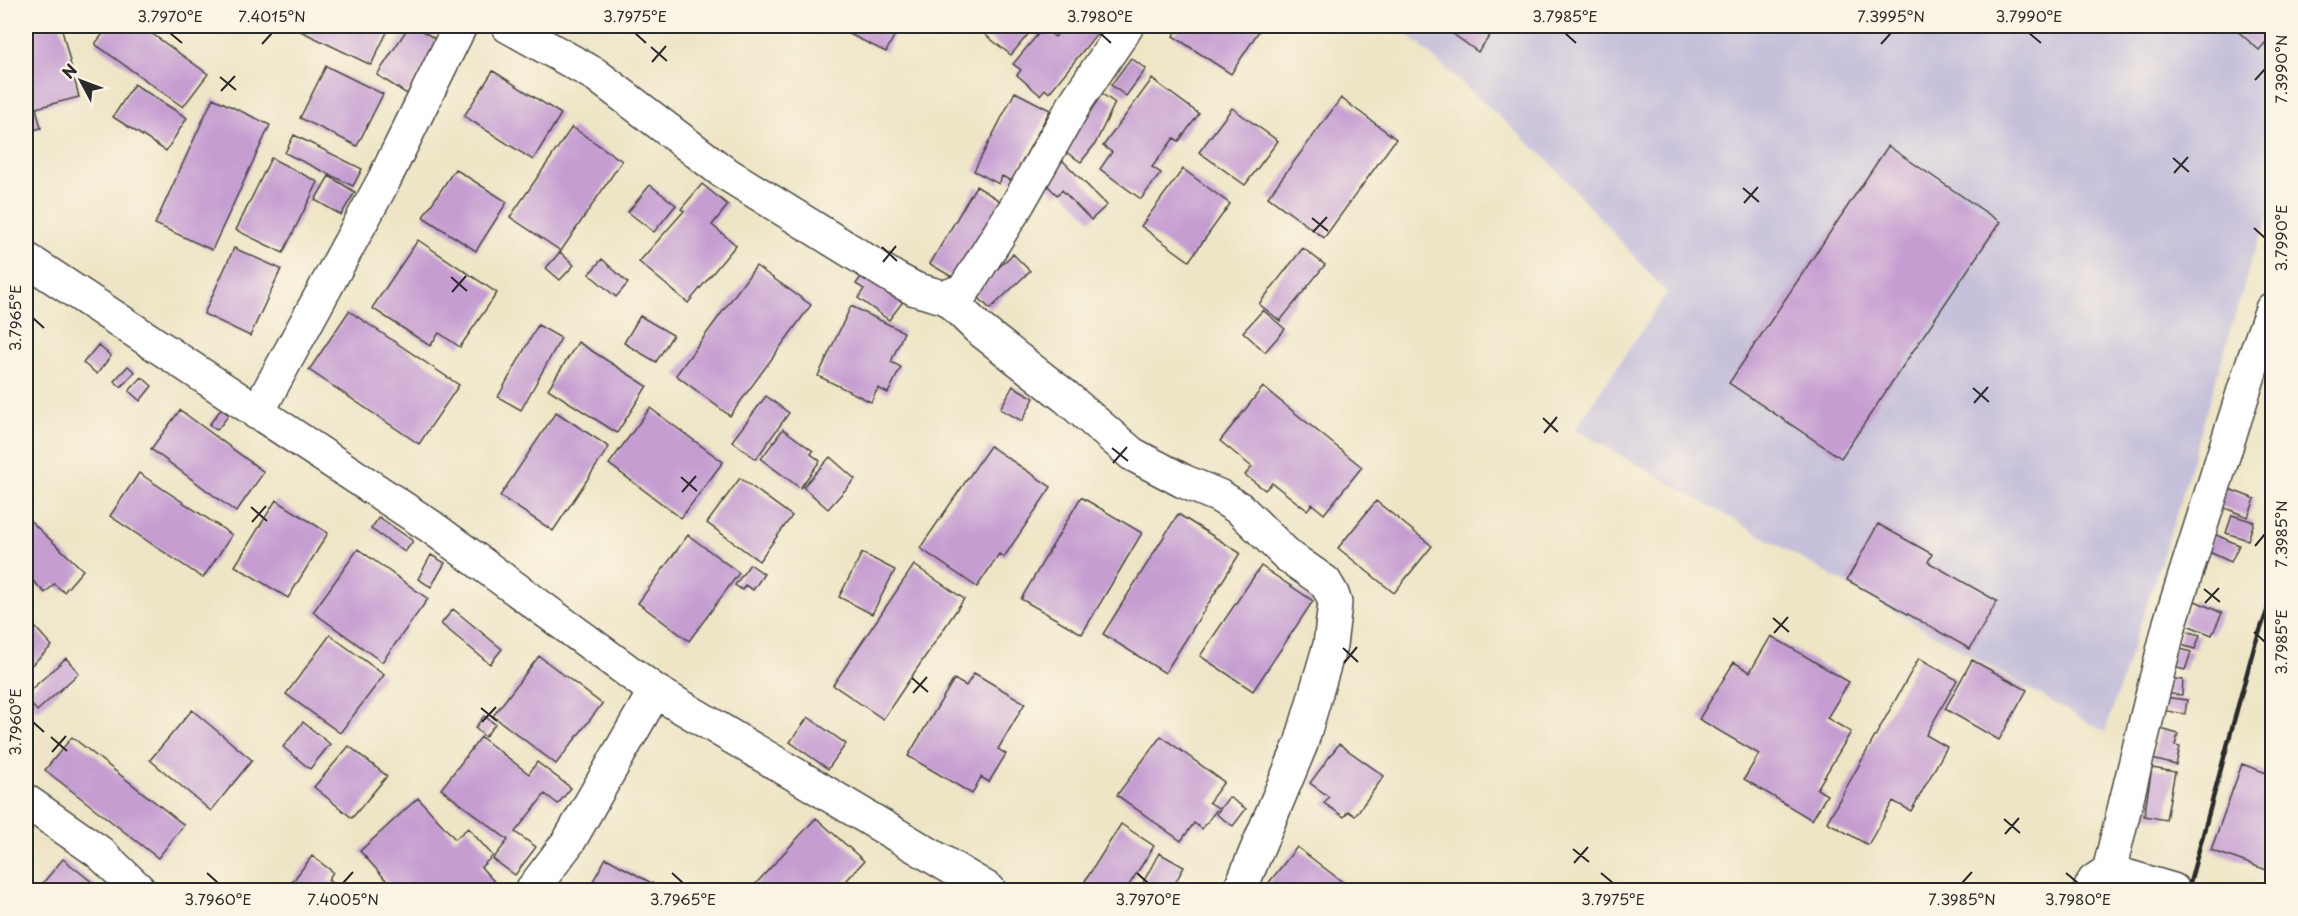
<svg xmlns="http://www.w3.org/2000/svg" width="2298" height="916" font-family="'Playpen Sans',sans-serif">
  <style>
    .industrial { fill: #c6c0da }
    .building { fill: #c59dd1 }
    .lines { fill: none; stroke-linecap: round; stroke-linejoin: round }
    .minor-casing { stroke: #484742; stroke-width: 36 }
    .minor { stroke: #fff; stroke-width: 33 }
    .rail { stroke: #2b2b2b; stroke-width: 4.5 }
    .ticks { fill: none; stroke: #2b2b2b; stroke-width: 2 }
    .neatline { fill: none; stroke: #2b2b2b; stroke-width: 2 }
    .ticks-label { font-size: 15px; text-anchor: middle; fill: #2b2b2b }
  </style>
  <rect width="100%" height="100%" fill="#fcf5e5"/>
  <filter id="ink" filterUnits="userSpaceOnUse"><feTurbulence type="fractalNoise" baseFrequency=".0167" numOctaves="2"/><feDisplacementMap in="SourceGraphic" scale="12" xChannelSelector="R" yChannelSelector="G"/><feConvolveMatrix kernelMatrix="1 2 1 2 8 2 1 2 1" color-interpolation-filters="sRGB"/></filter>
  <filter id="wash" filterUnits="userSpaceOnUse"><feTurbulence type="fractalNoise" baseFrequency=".008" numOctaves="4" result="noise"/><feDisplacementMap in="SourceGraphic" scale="24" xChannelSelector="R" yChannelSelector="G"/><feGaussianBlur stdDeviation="1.35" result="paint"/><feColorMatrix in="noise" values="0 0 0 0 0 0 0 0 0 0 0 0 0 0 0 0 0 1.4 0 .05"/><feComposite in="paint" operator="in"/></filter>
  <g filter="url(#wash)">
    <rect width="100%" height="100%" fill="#eee5c6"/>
    <path class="industrial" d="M1398,26H2272V210L2252,258L2177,512L2105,732L1575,429L1667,293L1548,160Z"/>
    <g id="blocks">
      <path class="building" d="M50,26H61L79,97L36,108L41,128L26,132V32Z
        M109,26H141L208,74L183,107L95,44Z
        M290,26H390L371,65Z
        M409,26H415L440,42L407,94L377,75Z
        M833,26H899L886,52Z
        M974,26H1035L1011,55Z
        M1064,26H1103L1049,93L1045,89L1040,95L1017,75L1021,70L1013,64L1043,28L1055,37Z
        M1181,26H1262L1231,74L1173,36Z
        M1442,26H1497L1478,52Z
        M2232,26H2272V35L2259,50Z
        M1131,58L1146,69L1126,96L1111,85Z
        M326,66L383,94L357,146L300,118Z
        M493,71L561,114L533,160L464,116Z
        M1152,79L1199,114L1179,141L1174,138L1152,167L1161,173L1141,199L1100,169L1112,152L1103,146Z
        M134,84L187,118L166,151L113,117Z
        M1098,91L1115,103L1095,144L1081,162L1057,146Z
        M1015,92L1050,110L1012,181L1002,176L999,184L974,171Z
        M213,98L270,125L212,250L155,224Z
        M1341,98L1396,139L1324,238L1268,197Z
        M1232,108L1278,141L1245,185L1199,152Z
        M572,127L622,161L561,251L510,217Z
        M294,135L362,169L353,186L285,153Z
        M1888,146L2000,222L1841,458L1729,383Z
        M271,158L318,182L283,253L236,230Z
        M1061,159L1107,205L1091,220L1062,190L1057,195L1041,179Z
        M455,169L507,202L476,251L423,217Z
        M1183,169L1230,204L1189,261L1141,226Z
        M329,176L355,192L341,215L315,200Z
        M702,184L728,205L712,225L736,245L688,303L639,262L684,211L681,209Z
        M650,185L676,205L654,232L628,212Z
        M976,186L1005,204L959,281L930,264Z
        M418,240L497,293L460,347L439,333L430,346L372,308Z
        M234,248L281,269L250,336L204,314Z
        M1303,248L1325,265L1280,321L1259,304Z
        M560,252L574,265L560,280L546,268Z
        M1013,254L1030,271L990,309L973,292Z
        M602,259L628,283L616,297L589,274Z
        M756,266L811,305L730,416L676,375Z
        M865,271L905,299L889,320L858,298L864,289L856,284Z
        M851,306L904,332L891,362L901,367L888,393L878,388L871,402L818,376Z
        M1263,310L1285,329L1265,352L1243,332Z
        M349,311L459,385L419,444L309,370Z
        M640,316L673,335L656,362L624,343Z
        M538,325L561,338L521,410L498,397Z
        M578,342L647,386L617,433L548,389Z
        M98,345L111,356L97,374L83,363Z
        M128,366L135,372L121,387L114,381Z
        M142,377L152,386L140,401L129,391Z
        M1013,386L1034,398L1022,421L1000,409Z
        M1263,387L1362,467L1324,514L1312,504L1307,510L1272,483L1265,490L1245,475L1252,467L1220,441Z
        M766,396L789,413L756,459L732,441Z
        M650,408L723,462L681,518L609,464Z
        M221,409L229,415L217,430L209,425Z
        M180,410L264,472L236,512L151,449Z
        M556,412L609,447L553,531L500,496Z
        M783,429L813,451L811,454L820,461L800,488L761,459Z
        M990,446L1051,487L1004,557L999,554L977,587L920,548Z
        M830,457L855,479L828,509L803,487Z
        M139,473L232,535L203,578L110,516Z
        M740,478L792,516L759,561L707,523Z
        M2224,487L2255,499L2248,517L2217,505Z
        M1081,497L1142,533L1082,634L1021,599Z
        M276,500L328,533L288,598L235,566Z
        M1376,501L1432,546L1394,593L1338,548Z
        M1178,514L1240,553L1165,673L1103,634Z
        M2232,515L2254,522L2248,540L2226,533Z
        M26,517L83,570L64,592L54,584L45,593L26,574Z
        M379,517L413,541L405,552L371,529Z
        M1878,524L1932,554L1928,562L1997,601L1970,649L1847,580Z
        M2214,534L2239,545L2231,562L2207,551Z
        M688,535L739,573L689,641L638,603Z
        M358,549L428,599L382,662L313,612Z
        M862,553L895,570L872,614L839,597Z
        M431,555L445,563L431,587L418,579Z
        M750,564L764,574L753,590L745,585L742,590L735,585Z
        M914,565L964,599L883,719L833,685Z
        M1261,566L1313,601L1253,691L1200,656Z
        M2193,600L2222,613L2212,635L2182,623Z
        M453,609L502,649L490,664L441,624Z
        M26,617L52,646L26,670Z
        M2183,630L2200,635L2195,649L2178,644Z
        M330,635L384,675L340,733L286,694Z
        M1771,636L1849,682L1827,718L1851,732L1817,789L1827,795L1812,820L1744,779L1759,754L1699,719L1734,662L1750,672Z
        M2168,645L2191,652L2185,670L2162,664Z
        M539,656L602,704L556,764L493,716Z
        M66,658L79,673L37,711L26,698V694Z
        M1919,658L1957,680L1926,735L1947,747L1911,811L1893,801L1868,845L1827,822Z
        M1972,660L2027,690L1999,740L1945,709Z
        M974,673L1025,703L998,749L1006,754L989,782L981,777L972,794L908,756L954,679L966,686Z
        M2165,678L2183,680L2182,695L2162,693Z
        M2163,697L2187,700L2185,714L2161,710Z
        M192,710L252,760L211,811L150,760Z
        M484,716L495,724L485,737L475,728Z
        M808,717L846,744L828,769L790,742Z
        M303,722L330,744L310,769L283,747Z
        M2161,729L2178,734L2175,746L2180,747L2176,765L2152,759Z
        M1161,736L1224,782L1209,802L1218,808L1202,829L1194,823L1181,841L1117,795Z
        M72,737L184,825L158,858L45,770Z
        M481,737L529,774L537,762L571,788L558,804L545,794L515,832L536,847L515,875L493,859L508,840L441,789Z
        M1339,744L1384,776L1355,816L1348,811L1344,817L1324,803L1329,797L1310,783Z
        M349,746L387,776L352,818L314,787Z
        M2242,764L2272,775V872L2211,850Z
        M2152,768L2175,772L2166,820L2144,816Z
        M1229,797L1246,809L1233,826L1216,814Z
        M418,798L455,839L468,828L493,856L481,867L500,888L498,890H395L360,851Z
        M816,818L864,861L838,890H750Z
        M1121,824L1154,846L1126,890H1099L1085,881Z
        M1297,847L1353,890H1263Z
        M1159,853L1184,867L1171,890H1139Z
        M312,856L333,872L328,880L342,890H286Z
        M606,858L664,890H588Z
        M63,859L102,890H37Z"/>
    </g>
  </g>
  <g filter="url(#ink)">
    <use href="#blocks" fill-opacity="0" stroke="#484742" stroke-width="1.5"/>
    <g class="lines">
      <defs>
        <path id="minor" d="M508,26L596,75L722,171L896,279L915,289L939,296L946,297L964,290L1016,207L1077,100L1127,26
          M26,259L430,526L655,691L989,890
          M946,297L978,328L1066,397L1132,454L1183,481L1219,496L1240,509L1288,556L1325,582L1332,594L1335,603L1330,645L1301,744L1240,890
          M257,413L384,180L460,26
          M26,801L99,852L139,890
          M2109,871L2173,890
          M532,890L569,841L655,691
          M2090,890L2094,881L2109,871L2170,623L2254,359L2272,309"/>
      </defs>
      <use href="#minor" class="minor-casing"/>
      <use href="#minor" class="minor"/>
      <path class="rail" d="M2188,890L2254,647L2272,598"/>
    </g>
  </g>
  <path class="ticks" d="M170,33L182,43M635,33L646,43M1100,33L1111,43M1565,33L1576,43M2029,33L2041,43M262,44L272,33M1881,44L1891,33M651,47L667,61M652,62L666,46M220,77L236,90M2255,80L2265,69M221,91L235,76M2173,158L2189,172M2174,173L2188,157M1743,188L1759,202M1744,203L1758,187M1312,218L1328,231M2254,228L2265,238M1313,232L1327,217M882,247L897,261M883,262L896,246M451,277L467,291M452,292L466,276M33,318L44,328M1973,388L1989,402M1974,403L1988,387M1543,418L1558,432M1544,433L1557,417M1112,448L1128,461M1113,463L1127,447M681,477L697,491M682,492L696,476M251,507L267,521M252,522L266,506M2255,546L2265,534M2204,589L2220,602M2205,603L2219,588M1773,618L1789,632M2254,632L2265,642M1774,633L1788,617M1343,648L1358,662M1344,663L1357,647M912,678L928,692M913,693L927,677M481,708L497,721M33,722L44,732M482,722L496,707M51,737L67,751M52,752L66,736M2004,819L2020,833M2005,834L2019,818M1573,849L1589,862M1574,863L1588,847M207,873L218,883M672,873L683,883M1137,873L1148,883M1601,873L1613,883M2066,873L2078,883M343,883L353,872M1962,883L1972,872"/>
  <rect width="2298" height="916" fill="none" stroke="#fcf5e5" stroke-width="66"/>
  <g transform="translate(81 81) rotate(311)" stroke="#fcf5e5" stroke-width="4.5" paint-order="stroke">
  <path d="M0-4.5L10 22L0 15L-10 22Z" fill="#2b2b2b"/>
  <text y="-9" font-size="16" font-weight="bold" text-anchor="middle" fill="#2b2b2b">N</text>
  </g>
  <rect x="33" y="33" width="2232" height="850" class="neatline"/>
  <g class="ticks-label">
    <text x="170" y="22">3.7970°E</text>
    <text x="272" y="22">7.4015°N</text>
    <text x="635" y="22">3.7975°E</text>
    <text x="1100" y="22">3.7980°E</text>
    <text x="1565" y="22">3.7985°E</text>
    <text x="1891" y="22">7.3995°N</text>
    <text x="2029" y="22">3.7990°E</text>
    <text transform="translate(2282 69) rotate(-90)" y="5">7.3990°N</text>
    <text transform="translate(2282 238) rotate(-90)" y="5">3.7990°E</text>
    <text transform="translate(16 318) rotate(-90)" y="5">3.7965°E</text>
    <text transform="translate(2282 534) rotate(-90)" y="5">7.3985°N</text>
    <text transform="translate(2282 642) rotate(-90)" y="5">3.7985°E</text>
    <text transform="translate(16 722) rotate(-90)" y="5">3.7960°E</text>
    <text x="218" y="905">3.7960°E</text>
    <text x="343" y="905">7.4005°N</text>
    <text x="683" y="905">3.7965°E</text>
    <text x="1148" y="905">3.7970°E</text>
    <text x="1613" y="905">3.7975°E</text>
    <text x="1962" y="905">7.3985°N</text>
    <text x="2078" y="905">3.7980°E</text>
  </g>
</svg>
